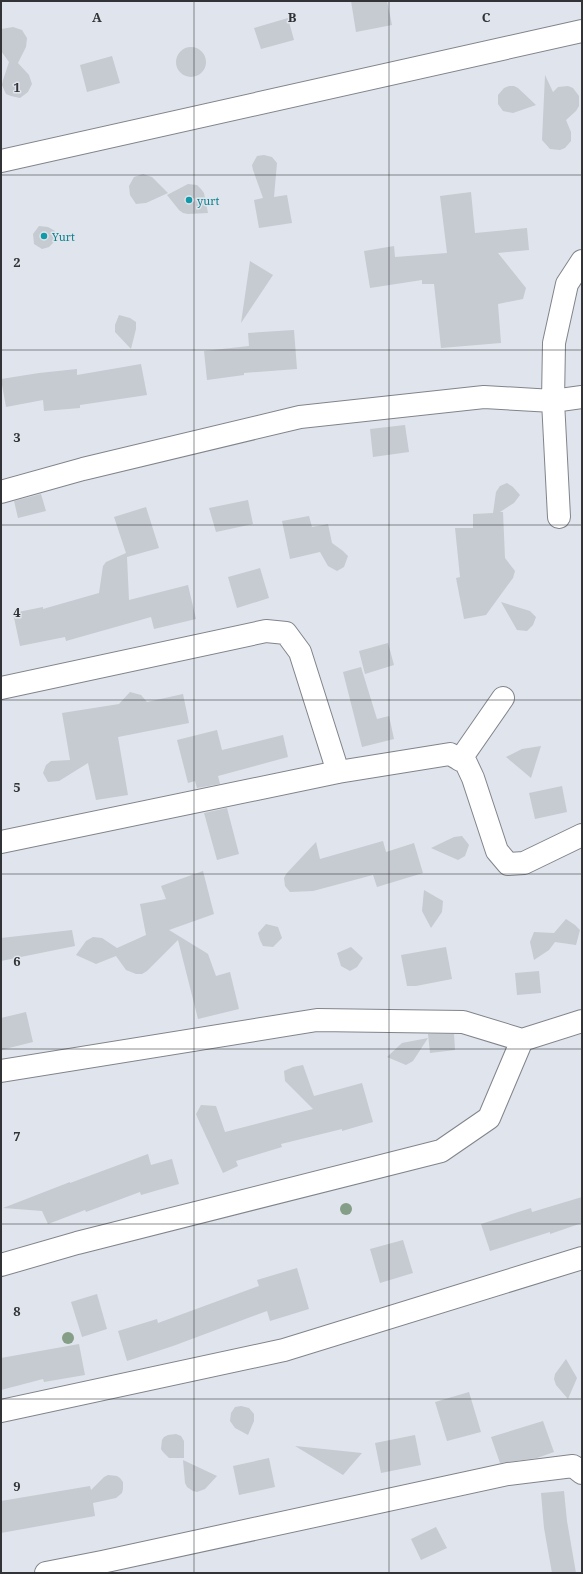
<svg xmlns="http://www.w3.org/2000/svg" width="583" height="1574" font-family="'Noto Serif',serif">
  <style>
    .building { fill: #c6cad1 }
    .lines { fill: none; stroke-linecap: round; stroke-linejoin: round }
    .minor-casing { stroke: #81848b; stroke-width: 24 }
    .minor { stroke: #fff; stroke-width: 22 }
    .tree { fill: #849e87 }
    .grid { fill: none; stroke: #313336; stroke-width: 1; stroke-opacity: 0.55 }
    .culture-dot { fill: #0f9aa8; stroke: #e0e4ec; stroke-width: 1.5 }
    .labels { text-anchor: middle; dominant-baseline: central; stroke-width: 3; stroke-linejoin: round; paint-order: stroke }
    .culture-label { font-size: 11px; fill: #0d838f; stroke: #e0e4ec; text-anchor: start }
    .grid-label { font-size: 13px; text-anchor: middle; font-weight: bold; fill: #313336; stroke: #e0e4ec; stroke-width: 3; stroke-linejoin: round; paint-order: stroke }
  </style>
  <rect width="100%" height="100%" fill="#e0e4ec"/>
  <path class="building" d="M351,1H387L392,25L356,32Z
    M288,18L294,40L261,49L254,28Z
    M13,27L22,30L27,38L26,47L18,63L29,75L32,84L28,92L20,98L11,96L6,94L2,85L3,80L9,62L1,51V29Z
    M176 62a15 15 0 1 1 30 0a15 15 0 1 1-30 0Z
    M112,56L120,83L87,92L80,65Z
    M545,75L553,92L558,87L568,86L573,88L579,96V106L576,111L566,120L571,132V141L565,148L560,150L550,149L542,140Z
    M509,86H514L518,88L536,105L513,113L503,111L498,104V95L504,88Z
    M264,155L272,157L277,163L274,197L287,195L292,223L259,228L254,200L263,198L253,170L252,165L257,156Z
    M143,174L152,177L168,193L146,203L136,204L130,195L129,186L134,177Z
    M188,184L197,185L201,189L204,193L208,213L188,214L183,213L179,210L167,195Z
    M471,192L475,233L527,228L529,250L498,253L526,288L523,299L498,304L501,343L441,348L434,284H422V280L370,288L364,251L394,246L395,257L447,253L440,196Z
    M39,226L48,227L55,231L54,242L49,247L42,249L34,244L33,234Z
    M250,261L273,275L241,323Z
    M119,315L130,318L136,322V329L131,349L115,332V325Z
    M294,330L297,369L244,373V375L207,380L204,351L249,346L248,333Z
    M141,364L147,395L80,405V408L44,411L43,400L6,407L1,379L39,373L77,369V375Z
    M405,425L409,452L373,457L370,429Z
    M507,483L513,487L520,495L514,503L500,512H503L505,558L515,571L513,578L486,615L464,619L456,578L460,577L455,528H473V514L493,513L496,492L500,486Z
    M41,494L46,511L18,518L14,501Z
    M248,500L253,524L216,532L209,508Z
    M146,507L159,548L127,557L129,600L188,585L196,619L154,629L151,617L66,641L65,637L20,646L13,613L43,607V609L99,593L103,566L106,562L126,553L114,517Z
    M309,516L312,527L328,524L332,543L343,551L348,556L344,567L337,571L328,566L320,552L290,559L282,521Z
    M260,568L269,598L237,608L228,577Z
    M501,602L530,611L536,617L533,625L527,631L517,630Z
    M388,643L394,665L365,674L359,651Z
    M361,667L377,719L389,716L394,739L362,747L343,672Z
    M130,692L141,695L147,702L183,694L189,723L118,737L128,795L96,800L88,763L59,781L48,782L43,773L46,765L51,761L70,760L62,713L119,704Z
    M217,730L222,750L283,735L288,757L218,776L220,784L197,788L195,781L188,783L177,740Z
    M541,746L531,778L506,757L522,749Z
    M562,786L567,812L535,819L529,793Z
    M227,808L239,854L217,860L204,813Z
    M462,836L469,845L465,856L458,860L431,848L454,837Z
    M383,841L386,852L414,843L423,873L377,887L373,875L313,891L290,892L285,886L284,878L286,874L316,842L320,859Z
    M203,871L214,914L169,930L205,952L208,954L216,976L230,972L239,1009L198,1019L178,940L147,971L142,974H136L126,970L116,956L96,964L76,955L86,941L93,937L102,938L117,948L146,935L140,904L166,899L161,886Z
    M424,890L443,901L442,912L431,928L422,911Z
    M566,919L575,925L580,930L576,945L555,942L549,950L534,960L530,942L534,932L554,933Z
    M266,924L278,927L282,938L273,947L263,946L260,940L258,933Z
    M72,930L75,946L1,961V938Z
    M351,947L363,958L357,967L350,971L341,966L337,953Z
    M446,947L452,979L416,986H407L401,955Z
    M539,971L541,993L517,995L515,973Z
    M26,1012L33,1042L1,1050V1018Z
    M428,1034H454L455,1050L430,1053Z
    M428,1038L413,1061L406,1065L387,1057L402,1043Z
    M303,1065L314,1096L362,1083L373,1122L342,1131V1129L281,1144L282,1147L236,1161L238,1166L223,1173L198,1119L196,1114L201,1105L216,1106L225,1132L313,1109L285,1081L284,1071L293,1067Z
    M148,1154L151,1165L172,1159L179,1184L141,1195L140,1192L86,1212L85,1210L48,1224L42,1211L3,1208L70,1182V1183Z
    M582,1197V1223L550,1234V1232L490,1251L481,1224L531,1208L532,1212Z
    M403,1240L413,1273L380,1283L370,1249Z
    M297,1268L309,1309L270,1321L267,1311L173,1346L127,1361L118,1331L157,1319L158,1323L259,1286L257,1280Z
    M97,1294L107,1329L82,1337L71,1302Z
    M79,1344L85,1375L44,1382L43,1379L1,1390V1358Z
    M566,1359L577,1378L568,1399L556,1385L554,1379L555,1374Z
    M469,1392L481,1432L447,1441L435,1402Z
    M241,1406L249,1408L254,1414V1421L248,1435L235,1428L230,1421L231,1413L235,1407Z
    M543,1421L554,1452L537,1458L500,1463L491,1437Z
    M176,1434L181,1436L184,1441V1458H169L163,1452L161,1449L162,1440L164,1437L168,1435Z
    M415,1435L421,1465L381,1473L375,1443Z
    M295,1446L362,1453L343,1475Z
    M269,1458L275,1487L239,1495L233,1466Z
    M183,1460L217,1476L205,1489L197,1492L193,1491L187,1487L185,1483Z
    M108,1475L117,1476L120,1478L123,1482V1489L122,1493L116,1498L93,1503L95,1516L1,1533V1501L90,1486L91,1490L104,1477Z
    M564,1491L567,1521L576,1573H552L544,1528L541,1493Z
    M436,1527L447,1548L421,1560L411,1539Z"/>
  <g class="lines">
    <defs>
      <path id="minor" d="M1,161L582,31
        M1,492L83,469L300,417L484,397L553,401L582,397
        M559,517L553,401L554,343L567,284L582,261
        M1,688L266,631L286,633L300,652L338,772
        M460,760L503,698
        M1,842L338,772L450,754L466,763L473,778L497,851L508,864L524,863L582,835
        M1,1071L317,1020L463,1022L522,1040L582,1021
        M1,1265L77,1243L441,1151L489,1118L522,1040
        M1,1411L284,1350L582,1258
        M46,1573L102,1562L508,1474L573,1466L582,1473"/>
    </defs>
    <use href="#minor" class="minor-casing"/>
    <use href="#minor" class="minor"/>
  </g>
  <g class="tree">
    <circle cx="346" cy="1209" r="6"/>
    <circle cx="68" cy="1338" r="6"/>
  </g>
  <path class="grid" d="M194,1V1573M389,1V1573M1,175H582M1,350H582M1,525H582M1,700H582M1,874H582M1,1049H582M1,1224H582M1,1399H582"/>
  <g class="culture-dot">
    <circle cx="189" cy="200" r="4"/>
    <circle cx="44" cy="236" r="4"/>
  </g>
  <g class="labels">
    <g class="culture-label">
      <text x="197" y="200">yurt</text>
      <text x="52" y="236">Yurt</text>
    </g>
  </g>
  <g class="grid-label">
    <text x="97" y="22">A</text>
    <text x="292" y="22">B</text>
    <text x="486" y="22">C</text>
    <text x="17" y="92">1</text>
    <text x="17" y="267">2</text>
    <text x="17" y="442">3</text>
    <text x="17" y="617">4</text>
    <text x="17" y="792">5</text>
    <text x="17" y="966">6</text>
    <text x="17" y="1141">7</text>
    <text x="17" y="1316">8</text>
    <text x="17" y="1491">9</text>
  </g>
  <rect width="583" height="1574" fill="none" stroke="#313336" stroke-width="4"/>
</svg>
